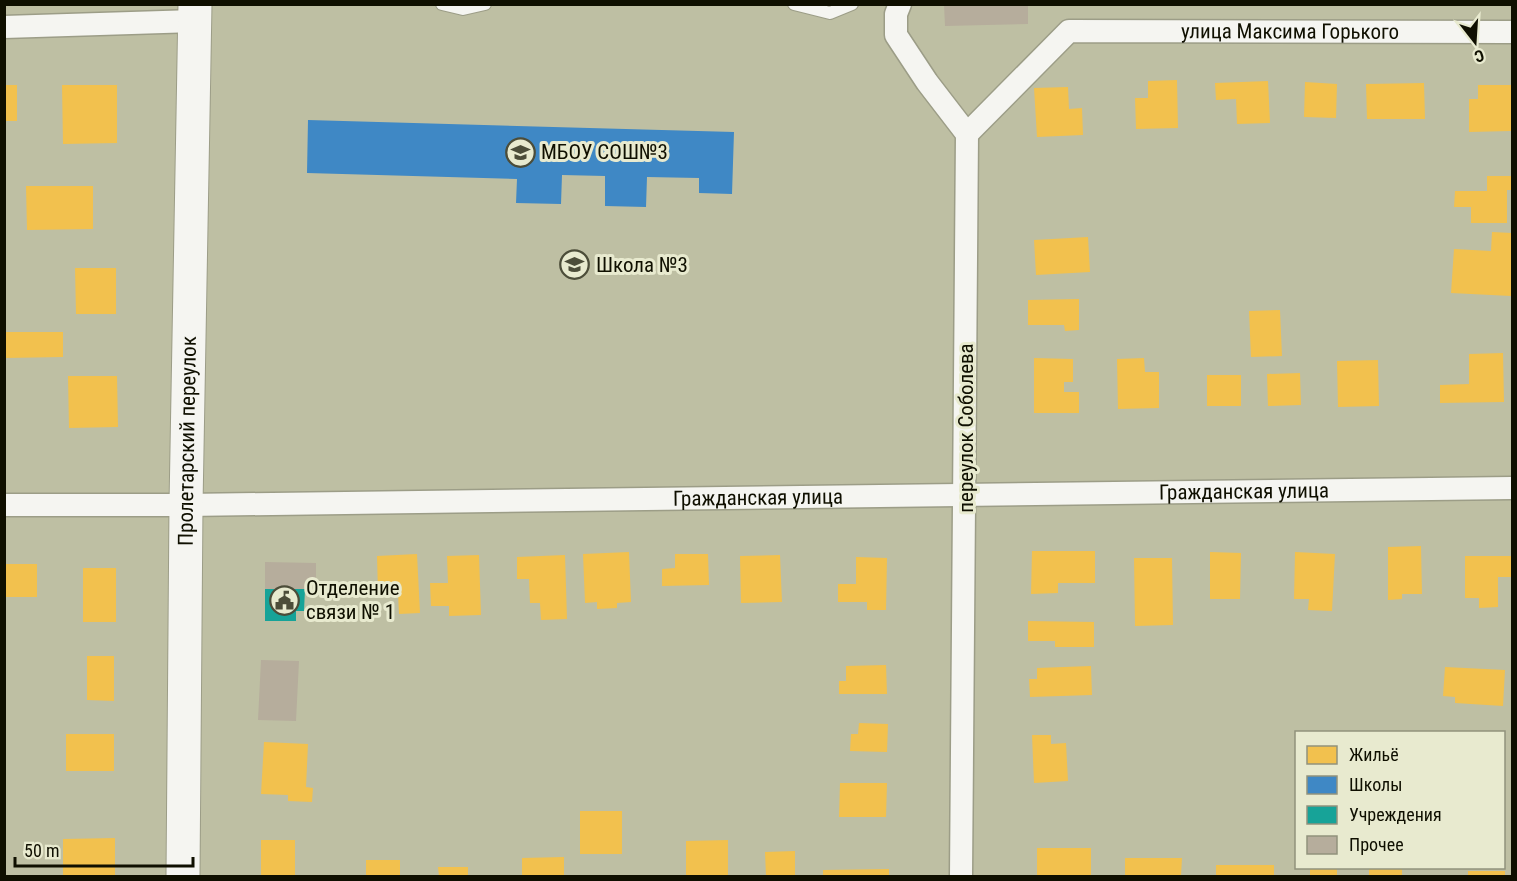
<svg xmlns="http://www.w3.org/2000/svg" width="1517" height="881" font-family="'Roboto Condensed',sans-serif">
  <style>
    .homes { fill: #f2c14e }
    .schools { fill: #3f88c5 }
    .public { fill: #17a398 }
    .building { fill: #b6ad9c }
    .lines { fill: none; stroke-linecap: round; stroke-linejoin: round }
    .lane-casing { stroke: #9c9d87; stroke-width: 14 }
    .street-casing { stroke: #9c9d87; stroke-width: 25 }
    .secondary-casing { stroke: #9c9d87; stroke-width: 35 }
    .lane { stroke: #f5f5f1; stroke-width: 12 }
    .street { stroke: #f5f5f1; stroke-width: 22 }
    .secondary { stroke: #f5f5f1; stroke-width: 33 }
    .labels { text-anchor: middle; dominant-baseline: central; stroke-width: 6; stroke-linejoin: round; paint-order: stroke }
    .street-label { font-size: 21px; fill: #0f0f00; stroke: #e8eacf }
    .poi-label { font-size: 21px; fill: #0f0f00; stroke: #e8eacf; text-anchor: start }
  </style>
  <rect width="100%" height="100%" fill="#bebfa3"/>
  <path class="homes" d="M1177,80L1178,128L1136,129L1135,98H1148V81Z
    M1268,81L1270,123L1237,124L1236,99L1216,100L1215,83Z
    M1305,82L1337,84L1336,118L1304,117Z
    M1424,83L1425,119H1367L1366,84Z
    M4,85H17V121H4Z
    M62,85H117V143L63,144Z
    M1478,85H1511V131L1469,132V99H1478Z
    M1068,87L1069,109L1082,108L1083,135L1037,137L1034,88Z
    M1487,176H1512V190H1507V223H1471V207H1454L1455,191H1487Z
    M26,186H93V229L27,230Z
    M1492,232L1512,233L1511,296L1451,293L1454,249L1491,251Z
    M1088,237L1090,272L1036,275L1034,240Z
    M75,268H116V314H76Z
    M1079,299V330L1065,331L1064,325H1028V300Z
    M1280,310L1282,356L1251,357L1249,311Z
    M4,332H63V357L5,358Z
    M1503,353L1504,402L1440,403V385L1469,384V354Z
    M1034,358L1073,359V382H1064V392H1079V413H1034Z
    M1144,358L1145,372H1159V408L1118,409L1117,359Z
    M1378,360L1379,406L1338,407L1337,361Z
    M1300,373L1301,405L1268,406L1267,374Z
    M1207,375H1241V406H1207Z
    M68,376H117L118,427L69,428Z
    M1421,546L1422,594H1402V599L1388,600V547Z
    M1032,551H1095V583H1058V593L1031,594Z
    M629,552L631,602L617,603V608L597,609V602L585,603L583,554Z
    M1210,552L1241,553L1240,599H1210Z
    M1295,552L1335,554L1332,611L1308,610L1309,599H1294Z
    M417,554L420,613L399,614L398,593H378L377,556Z
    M675,554H708L709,585L662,586V569L675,568Z
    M479,555L481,615L449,616V606H431L430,583H448L447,556Z
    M565,555L567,619L541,620L540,603H530L529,579H517V557Z
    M780,555L782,602L741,603L740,556Z
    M1465,556H1512V577H1498V607L1479,608V598H1465Z
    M856,557L887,558L886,610H867V602H838V584H856Z
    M1134,558H1172L1173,625L1135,626Z
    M4,564H37V597H4Z
    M83,568H116V622H83Z
    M1028,621L1094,622V647H1055V641H1028Z
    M87,656H114V701L87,700Z
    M886,665L887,694H839V681H846V666Z
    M1091,666L1092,695L1030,697L1029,679H1037V668Z
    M1445,667L1505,670L1503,706L1455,703V697L1443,696Z
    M859,723L888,724L887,752L850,751L851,734H858Z
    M66,734H114V771H66Z
    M1032,735H1051V744L1066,743L1068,781L1034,783Z
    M264,742L308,744L306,787L313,788L312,802L288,801V795L261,794Z
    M840,783H887L886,817H839Z
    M580,811H622V854H580Z
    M115,838V876H63V839Z
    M261,840H295V876H261Z
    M728,840V876H686V841Z
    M1037,848H1091V876H1037Z
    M795,851V876H766L765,852Z
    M564,857V876H522V858Z
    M1125,858H1182L1181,876H1125Z
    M366,860H400V876H366Z
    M1216,865H1274V876H1216Z
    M438,867H468V876H439Z
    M1310,868H1337V876H1310Z
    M1369,868H1402V876H1369Z
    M889,869V876H823V870Z
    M1468,871H1505V876H1468Z"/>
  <path class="schools" d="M308,120L734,132L732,194L699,193V178L647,177L646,207L605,206V176L562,175L561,204L516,203L517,179L307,173Z"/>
  <path class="public" d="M265,589H305L304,611H296V621H265Z"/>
  <path class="building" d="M944,4H1028V24L945,26Z
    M265,562L316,563V589H265Z
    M261,660L299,661L296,721L258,720Z"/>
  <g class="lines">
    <defs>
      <path id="lane" d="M442,4L463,9L485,4
        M794,4L830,13L852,4"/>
      <g id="street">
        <path d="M900,4L896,14V35L927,82L967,134L961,876"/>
        <path d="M4,27L195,21"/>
        <path id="s1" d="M967,134L1069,31L1512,32"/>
        <path id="s2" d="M4,505H186L1512,488"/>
      </g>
      <g id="secondary">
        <path id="s3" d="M183,876L186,505L195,4"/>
      </g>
    </defs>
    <use href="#lane" class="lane-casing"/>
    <use href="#street" class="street-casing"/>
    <use href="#secondary" class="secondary-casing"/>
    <use href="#lane" class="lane"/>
    <use href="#street" class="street"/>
    <use href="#secondary" class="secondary"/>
  </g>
  <defs>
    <symbol id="school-ring" viewBox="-11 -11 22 22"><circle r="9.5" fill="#e8eacf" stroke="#4c4d39" stroke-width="1.5"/><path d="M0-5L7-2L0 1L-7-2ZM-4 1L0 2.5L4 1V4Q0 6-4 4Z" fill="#4c4d39"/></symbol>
    <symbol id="civic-ring" viewBox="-11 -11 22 22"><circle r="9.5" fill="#e8eacf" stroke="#4c4d39" stroke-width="1.5"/><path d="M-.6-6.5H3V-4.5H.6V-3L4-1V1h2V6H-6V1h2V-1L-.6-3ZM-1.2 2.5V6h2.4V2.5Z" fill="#4c4d39"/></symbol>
  </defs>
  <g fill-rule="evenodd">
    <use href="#school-ring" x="504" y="136" width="33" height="33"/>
    <use href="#school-ring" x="558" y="248" width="33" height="33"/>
    <use href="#civic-ring" x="268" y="584" width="33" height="33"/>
  </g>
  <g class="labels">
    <g class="street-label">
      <text stroke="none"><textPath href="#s1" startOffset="366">улица Максима Горького</textPath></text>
      <text transform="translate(966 428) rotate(-90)">переулок Соболева</text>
      <text stroke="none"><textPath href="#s3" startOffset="435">Пролетарский переулок</textPath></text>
      <text stroke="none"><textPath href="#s2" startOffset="1240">Гражданская улица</textPath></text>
      <text stroke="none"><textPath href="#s2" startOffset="754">Гражданская улица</textPath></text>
    </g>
    <g class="poi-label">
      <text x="541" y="152">МБОУ СОШ№3</text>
      <text x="596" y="265">Школа №3</text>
      <text x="306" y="588">Отделение<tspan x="306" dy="24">связи № 1</tspan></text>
    </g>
  </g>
  <rect width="1517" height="881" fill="none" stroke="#0f0f00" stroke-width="12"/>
  <rect x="1295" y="731" width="210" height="138" fill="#e8eacf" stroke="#91927c" stroke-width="1.5"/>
  <rect x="1307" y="746" width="30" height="18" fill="#f2c14e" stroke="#91927c" stroke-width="1.5"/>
  <text x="1349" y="761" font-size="18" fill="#0f0f00">Жильё</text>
  <rect x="1307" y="776" width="30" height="18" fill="#3f88c5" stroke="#91927c" stroke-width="1.5"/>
  <text x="1349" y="791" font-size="18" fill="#0f0f00">Школы</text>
  <rect x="1307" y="806" width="30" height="18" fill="#17a398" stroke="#91927c" stroke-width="1.5"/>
  <text x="1349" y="821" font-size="18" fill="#0f0f00">Учреждения</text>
  <rect x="1307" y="836" width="30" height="18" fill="#b6ad9c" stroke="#91927c" stroke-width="1.5"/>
  <text x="1349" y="851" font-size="18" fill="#0f0f00">Прочее</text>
  <g transform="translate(1475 42) rotate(163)" stroke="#e8eacf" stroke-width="4.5" paint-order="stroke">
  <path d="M0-4.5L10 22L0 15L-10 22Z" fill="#0f0f00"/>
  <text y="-9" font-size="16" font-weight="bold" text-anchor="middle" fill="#0f0f00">С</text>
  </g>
  <path d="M15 857v9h178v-9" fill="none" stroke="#0f0f00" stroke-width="3"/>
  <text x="24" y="857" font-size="18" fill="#0f0f00" stroke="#e8eacf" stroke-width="4.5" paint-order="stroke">50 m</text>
</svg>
